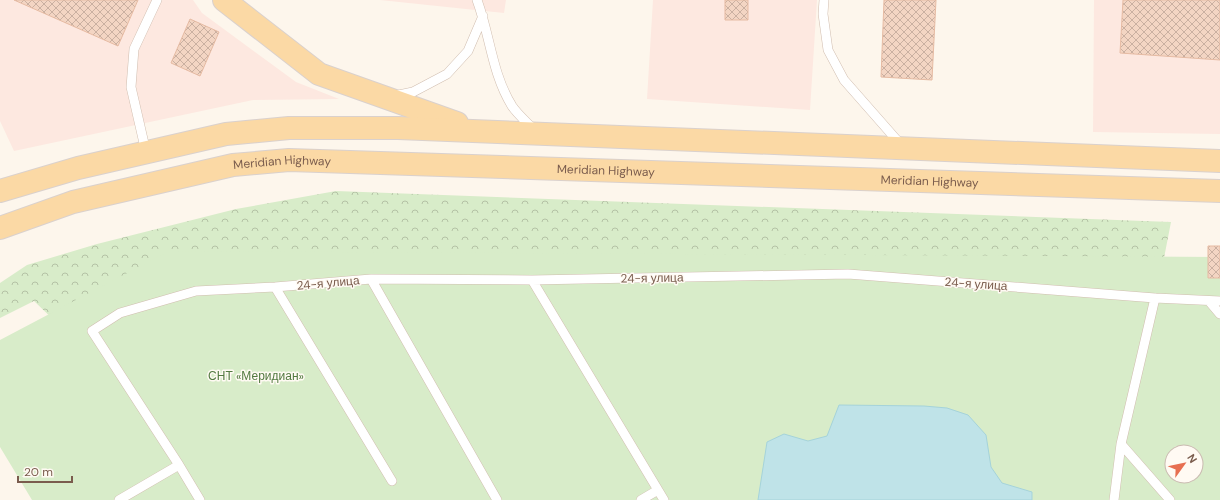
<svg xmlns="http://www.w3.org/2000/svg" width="1220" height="500" font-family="'DM Sans',sans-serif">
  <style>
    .commercial { fill: #fde8e0 }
    .forest { fill: url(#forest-crowns) }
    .garden { fill: #d8ecc9; fill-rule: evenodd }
    .water { fill: #bfe3e8; stroke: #a5d3da }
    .building { fill: url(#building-cross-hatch); stroke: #e6bba3 }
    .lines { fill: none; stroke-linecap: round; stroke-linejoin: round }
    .service-casing { stroke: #d1beb0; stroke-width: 10 }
    .primary-casing { stroke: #dad1cd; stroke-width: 24 }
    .service { stroke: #fff; stroke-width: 9 }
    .primary { stroke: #fbd9a5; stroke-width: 22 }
    .labels { text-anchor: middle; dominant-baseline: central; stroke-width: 3; stroke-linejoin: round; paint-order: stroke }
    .street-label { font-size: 12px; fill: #7a5c4d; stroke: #fffaf3 }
    .park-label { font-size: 12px; fill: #537a41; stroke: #fffaf3 }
  </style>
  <defs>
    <pattern id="forest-crowns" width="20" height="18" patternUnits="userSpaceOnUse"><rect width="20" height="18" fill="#d8ecc9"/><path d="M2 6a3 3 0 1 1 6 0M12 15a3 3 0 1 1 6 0" fill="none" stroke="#b4c2a5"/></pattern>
    <pattern id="building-cross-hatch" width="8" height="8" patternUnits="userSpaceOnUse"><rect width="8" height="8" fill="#f3d5c3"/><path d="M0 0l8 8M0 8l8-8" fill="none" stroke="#cab0a1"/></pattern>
  </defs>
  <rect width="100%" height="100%" fill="#fdf6ec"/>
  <path class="commercial" d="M0,0H193L202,13L296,82L339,99L253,100L14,151L0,121Z
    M380,0H506L504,13Z
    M653,0H817L810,110L647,99Z
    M1094,0H1220V134L1093,132Z"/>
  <path class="forest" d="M336,191L1171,222L1159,284L60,326L34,301L0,318V283L27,265L97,244L236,209Z"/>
  <path class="garden" d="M169,251L1220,257V500H32L0,447V340ZM1172,452H1196V476H1172Z"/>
  <path class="water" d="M839,405L924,406L947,408L968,415L986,435L991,467L1002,483L1032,492V500H758L767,442L784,434L808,441L827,436Z"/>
  <path class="building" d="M14,0H138L118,46Z
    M725,0H748V20H725Z
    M884,0H936L932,80L881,77Z
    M1123,0H1220V60L1120,53Z
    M190,19L219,32L200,76L171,63Z
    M1208,246H1220V278H1208Z"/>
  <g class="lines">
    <defs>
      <path id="service" d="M477,0C490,35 492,74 512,106C518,115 528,123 535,131
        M824,0L823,14L828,50L844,80L902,146
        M394,96L413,92L447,74L468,51L483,16
        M146,152L131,87L134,49L157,0
        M371,279L497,500
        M532,280L664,500
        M275,287L392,481
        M1209,301L1220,314
        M1121,444L1170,500
        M119,500L179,465
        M200,500L179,465L92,331L120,313L196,291L275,287L371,279L532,280L848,274L1155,298L1220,301
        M641,500L658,490
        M1114,500L1121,444L1155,298"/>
      <g id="primary">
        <path d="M224,0L319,74L457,123"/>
        <path d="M0,191L78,168L226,134L289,128H398L1220,161"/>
        <path id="s1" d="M0,228L73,202L233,165L289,160L1220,191"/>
      </g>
    </defs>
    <use href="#service" class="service-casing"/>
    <use href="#primary" class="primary-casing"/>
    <use href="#service" class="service"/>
    <use href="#primary" class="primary"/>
  </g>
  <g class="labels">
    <g class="street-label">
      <text stroke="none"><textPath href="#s1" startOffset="291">Meridian Highway</textPath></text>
      <text stroke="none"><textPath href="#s1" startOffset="615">Meridian Highway</textPath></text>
      <text stroke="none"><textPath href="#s1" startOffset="939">Meridian Highway</textPath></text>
      <text transform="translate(652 278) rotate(-1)">24-я улица</text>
      <text transform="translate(328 283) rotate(-5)">24-я улица</text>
      <text transform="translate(976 284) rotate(4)">24-я улица</text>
    </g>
    <g class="park-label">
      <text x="256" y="376">СНТ «Меридиан»</text>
    </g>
  </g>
  <g transform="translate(1184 464) rotate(57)"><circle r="19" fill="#fffaf3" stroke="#cabbb1"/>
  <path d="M0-3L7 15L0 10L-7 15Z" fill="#e76f51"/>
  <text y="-6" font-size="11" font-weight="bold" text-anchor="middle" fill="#7a5c4d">N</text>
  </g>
  <path d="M18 476v6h54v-6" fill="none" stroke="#7a5c4d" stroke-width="2"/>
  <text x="24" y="476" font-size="12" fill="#7a5c4d" stroke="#fffaf3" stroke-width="3" paint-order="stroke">20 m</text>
</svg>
